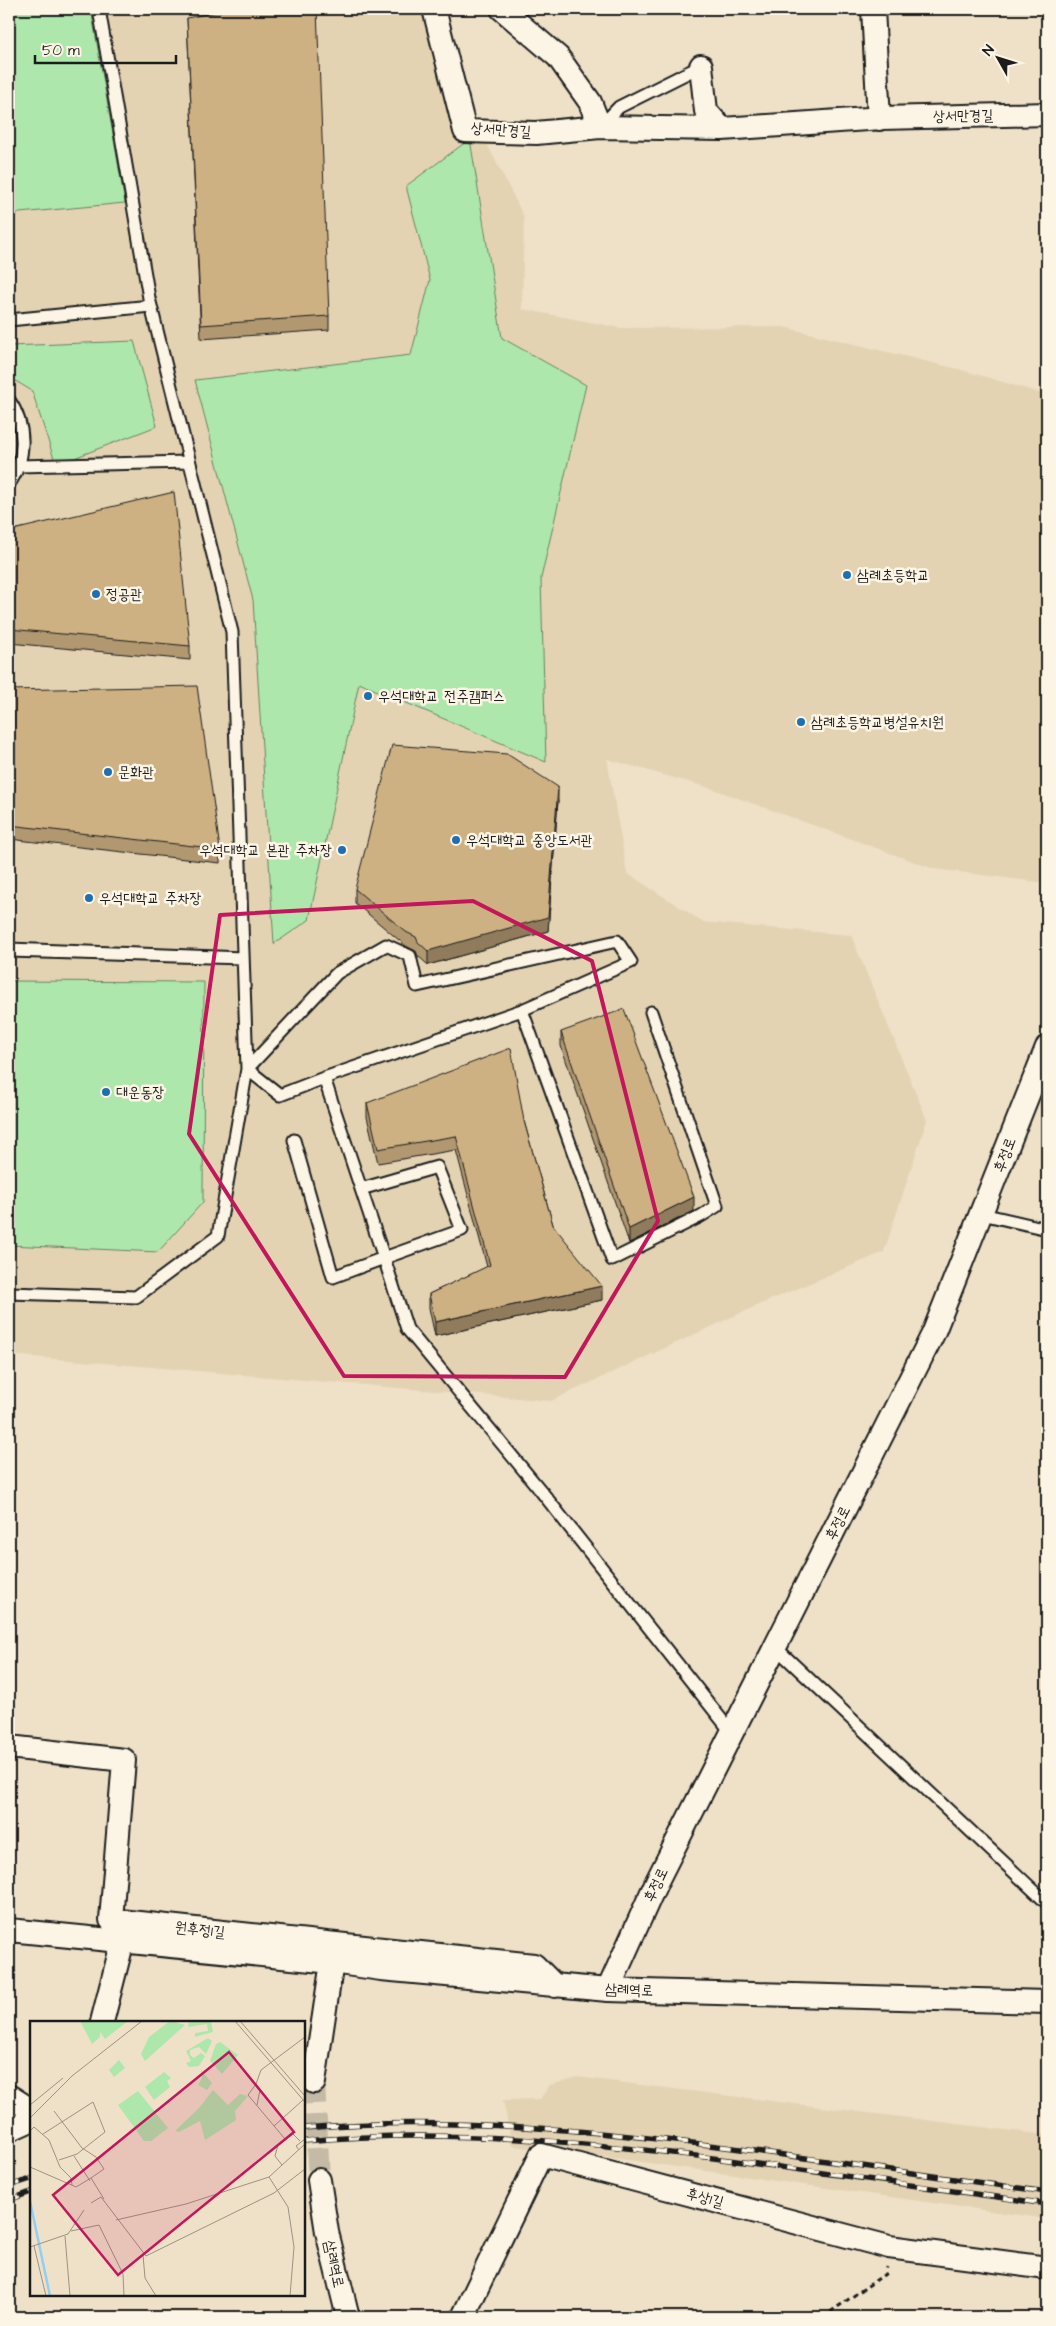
<svg xmlns="http://www.w3.org/2000/svg" width="1056" height="2326" font-family="'Architects Daughter','Poor Story',sans-serif">
  <style>
    .built { fill: #e4d3b3 }
    .green { fill: #aee7ab; stroke: #658264 }
    .lines { fill: none; stroke-linecap: round; stroke-linejoin: round }
    .minor-tunnel { stroke: #c4baa6; stroke-width: 22; stroke-dasharray: 22 11; stroke-linecap: butt }
    .service-casing { stroke: #1c1c1c; stroke-width: 15 }
    .minor-casing { stroke: #1c1c1c; stroke-width: 26 }
    .path { stroke: #1c1c1c; stroke-width: 3; stroke-dasharray: 5 4; stroke-linecap: butt }
    .service { stroke: #fcf5e5; stroke-width: 11 }
    .minor { stroke: #fcf5e5; stroke-width: 22 }
    .rail-casing { stroke: #1c1c1c; stroke-width: 5.5 }
    .rail { stroke: #fcf5e5; stroke-width: 4; stroke-dasharray: 11; stroke-linecap: butt }
    .wall { fill: #b19871; stroke: #1c1c1c }
    .shaded-wall { fill: #907c5c; stroke: #1c1c1c }
    .building { fill: #ceb183; stroke: #1c1c1c }
    .marked { fill: none; stroke: #c2185b; stroke-width: 4; stroke-linejoin: round }
    .poi-dot { fill: #1f6fb2; stroke: #fcf5e5; stroke-width: 2 }
    .labels { text-anchor: middle; dominant-baseline: central; stroke-width: 5; stroke-linejoin: round; paint-order: stroke }
    .street-label { font-size: 15px; fill: #1c1c1c; stroke: #fcf5e5 }
    .poi-label { font-size: 15px; fill: #1c1c1c; stroke: #fcf5e5; text-anchor: start }
    .inset-river { fill: none; stroke: #93cef3; stroke-width: 2.5 }
    .inset-road { fill: none; stroke: #9a9283; stroke-width: 1 }
    .view { fill: #c2185b; fill-opacity: 0.15; stroke: #c2185b; stroke-width: 2.5 }
    .inset-edge { fill: none; stroke: #1c1c1c; stroke-width: 2.5 }
  </style>
  <rect width="100%" height="100%" fill="#eee1c8"/>
  <filter id="ink" filterUnits="userSpaceOnUse"><feTurbulence type="fractalNoise" baseFrequency=".02" numOctaves="2"/><feDisplacementMap in="SourceGraphic" scale="10" xChannelSelector="R" yChannelSelector="G"/><feConvolveMatrix kernelMatrix="1 2 1 2 8 2 1 2 1" color-interpolation-filters="sRGB"/></filter>
  <g filter="url(#ink)">
    <path class="built" d="M9,9H419L524,217L522,309L621,328L784,327L962,370L1047,395V883L934,869L713,789L607,759L627,873L703,922L851,935L927,1120L884,1252L756,1306L551,1401L9,1355Z
      M577,2077L1047,2135V2219L584,2154L512,2146L503,2100L540,2099L550,2085Z"/>
    <path class="green" d="M9,9H91L125,203L9,214Z
      M470,139L502,338L586,385L541,578L546,762L359,683L309,920L274,944L253,600L195,380L411,355L430,280L406,186Z
      M134,341L157,426L56,465L32,391L9,377V346Z
      M9,981L204,982L203,1202L158,1252L9,1245Z"/>
    <g class="lines">
      <path class="minor-tunnel" d="M314,2082L319,2180"/>
      <defs>
        <path id="service" d="M600,127L619,107L701,66
          M9,320L151,306
          M9,400C26,425 27,458 9,484
          M18,466L189,462
          M9,949L243,958L9,951
          M324,1078L522,1010L612,1260L701,1216L717,1206L651,1012
          M294,1140L333,1277L384,1258L324,1078L280,1095L247,1069L337,973L386,945L410,956L417,986L617,941L631,962L522,1010
          M361,1189L437,1167L462,1230L384,1258L407,1329L541,1491L732,1733
          M982,1214L1047,1229
          M9,1293L136,1297L218,1236L247,1069L232,632L149,298L99,9
          M775,1647L1047,1903"/>
        <path id="minor" d="M434,9L465,131L536,133L600,127L722,129L882,118L1047,114
          M502,9L558,57L590,102L600,127
          M873,9L879,119
          M701,66L706,111L722,129
          M9,1747L124,1760L111,1920L534,1965L555,1986
          M9,1930L332,1962
          M608,1990L657,1881L933,1334L1047,1047
          M102,2022L123,1940L115,1928
          M314,2082L332,1962L381,1969L608,1990L1047,2002
          M9,2096L31,2110
          M9,2130L31,2120
          M319,2180L327,2232L348,2317
          M463,2317L541,2155L889,2247L1047,2268"/>
      </defs>
      <use href="#service" class="service-casing"/>
      <use href="#minor" class="minor-casing"/>
      <path class="path" d="M823,2317L885,2274L886,2267"/>
      <use href="#service" class="service"/>
      <use href="#minor" class="minor"/>
      <defs>
        <path id="rail" d="M304,2128C447,2116 591,2130 733,2148C838,2162 943,2178 1047,2192
          M304,2141C447,2128 587,2142 729,2160C835,2174 941,2189 1047,2204
          M9,2186L31,2179
          M9,2200L31,2192"/>
      </defs>
      <use href="#rail" class="rail-casing"/>
      <use href="#rail" class="rail"/>
    </g>
    <path class="wall" d="M187,18L329,316V330L201,339Z
      M9,531L190,646V660L9,643Z
      M9,690L220,849V863L9,839Z
      M558,801L548,931L428,965L418,956L416,951L406,946L355,903V889Z
      M561,1032L694,1211L629,1243L561,1046Z
      M367,1103L524,1121L553,1225L602,1300L435,1336L429,1308V1294L487,1267L456,1150L378,1163L367,1117Z"/>
    <path class="shaded-wall" d="M558,787V801L548,931L428,965V951Z
      M694,1197V1211L629,1243V1229Z
      M602,1286V1300L435,1336V1322Z"/>
    <path class="building" d="M230,9H317L329,316L201,325L187,18Z
      M174,492L190,646L9,629V531Z
      M197,686L220,849L9,825V690Z
      M392,745L507,754L558,787L548,917L428,951L418,942L416,937L406,932L355,889Z
      M624,1009L694,1197L629,1229L561,1032Z
      M511,1048L524,1121L553,1225L602,1286L435,1322L429,1294L490,1265L456,1136L378,1149L367,1103Z"/>
  </g>
  <path class="marked" d="M473,901L592,961L658,1221L565,1377L344,1376L189,1134L220,915Z"/>
  <g class="poi-dot">
    <circle cx="847" cy="575" r="5"/>
    <circle cx="96" cy="594" r="5"/>
    <circle cx="368" cy="696" r="5"/>
    <circle cx="801" cy="722" r="5"/>
    <circle cx="108" cy="772" r="5"/>
    <circle cx="456" cy="840" r="5"/>
    <circle cx="342" cy="850" r="5"/>
    <circle cx="89" cy="898" r="5"/>
    <circle cx="106" cy="1092" r="5"/>
  </g>
  <g class="labels">
    <g class="street-label">
      <text transform="translate(963 116) rotate(-1)">상서만경길</text>
      <text transform="translate(501 130) rotate(4)">상서만경길</text>
      <text transform="translate(1005 1155) rotate(-69)">후정로</text>
      <text transform="translate(838 1523) rotate(-63)">후정로</text>
      <text transform="translate(656 1885) rotate(-65)">후정로</text>
      <text transform="translate(200 1930) rotate(6)">원후정1길</text>
      <text transform="translate(629 1990) rotate(2)">삼례역로</text>
      <text transform="translate(705 2198) rotate(15)">후상1길</text>
      <text transform="translate(334 2264) rotate(78)">삼례역로</text>
    </g>
    <g class="poi-label">
      <text x="857" y="575">삼례초등학교</text>
      <text x="106" y="594">정공관</text>
      <text x="378" y="696">우석대학교 전주캠퍼스</text>
      <text x="811" y="722">삼례초등학교병설유치원</text>
      <text x="118" y="772">문화관</text>
      <text x="466" y="840">우석대학교 중앙도서관</text>
      <text x="332" y="850" text-anchor="end">우석대학교 본관 주차장</text>
      <text x="99" y="898">우석대학교 주차장</text>
      <text x="116" y="1092">대운동장</text>
    </g>
  </g>
  <g transform="translate(30 2021)">
    <rect width="275" height="275" fill="#eee1c8"/>
    <path d="M50,0L80,1L98,0L75,18L70,11V16L62,23ZM140,0L155,4L115,40L111,33L119,16ZM159,0H181L183,11L165,16V12L178,10L177,3L158,6ZM178,17L182,20L176,33L169,26L160,29V34L164,37L171,32L175,35L169,45L159,46L156,42L161,40L156,30ZM190,21L208,34L192,53L180,40L186,23ZM89,39L95,47L84,56L79,49ZM171,49L182,62L177,69L168,64L172,57ZM134,51L141,57L137,60L140,66L124,79L115,66ZM183,69L198,84L210,73L218,75L205,90L206,99L175,119L170,100L149,111L145,110L169,87ZM108,70L138,107L121,120H114L88,84Z" fill="#aee7ab"/>
    <path class="inset-river" d="M0,180L20,275"/>
    <path class="inset-road" d="M205,0L275,81M210,0L275,75M226,63L218,74L255,118M0,84L33,57M227,84L230,69L226,63L231,49L275,16M24,90L52,127L66,136L74,148L61,157L74,178M0,97L42,55L112,0M244,105L273,79M0,110L4,106L19,119L30,146L41,157L42,164M13,113L63,81L75,111L47,133L29,139M269,129L266,125L275,118M44,135L60,160M252,144L245,135L248,124L262,112L270,120M0,146L46,166L61,157M239,156L258,186L264,226L260,275M61,182L71,176L116,235L244,172L275,148M86,199L156,183L239,156L275,123M41,210L69,204L93,253L94,275M35,215L40,275M4,225L16,275M0,226L38,213L54,189M113,234L115,257L126,275"/>
    <path class="view" d="M199,31L264,111L88,254L23,174Z"/>
    <rect width="275" height="275" class="inset-edge"/>
  </g>
  <rect width="1056" height="2326" fill="none" stroke="#fcf5e5" stroke-width="30"/>
  <rect x="15" y="15" width="1026" height="2296" fill="none" stroke="#1c1c1c" stroke-width="2" filter="url(#ink)"/>
  <g transform="translate(998 58) rotate(309)" stroke="#fcf5e5" stroke-width="4" paint-order="stroke">
  <path d="M0-4L9 19L0 12L-9 19Z" fill="#1c1c1c"/>
  <text y="-8" font-size="14" font-weight="bold" text-anchor="middle" fill="#1c1c1c">N</text>
  </g>
  <path d="M35 55v8h141v-8" fill="none" stroke="#1c1c1c" stroke-width="2.5"/>
  <text x="42" y="55" font-size="15" fill="#1c1c1c" stroke="#fcf5e5" stroke-width="4" paint-order="stroke">50 m</text>
</svg>
